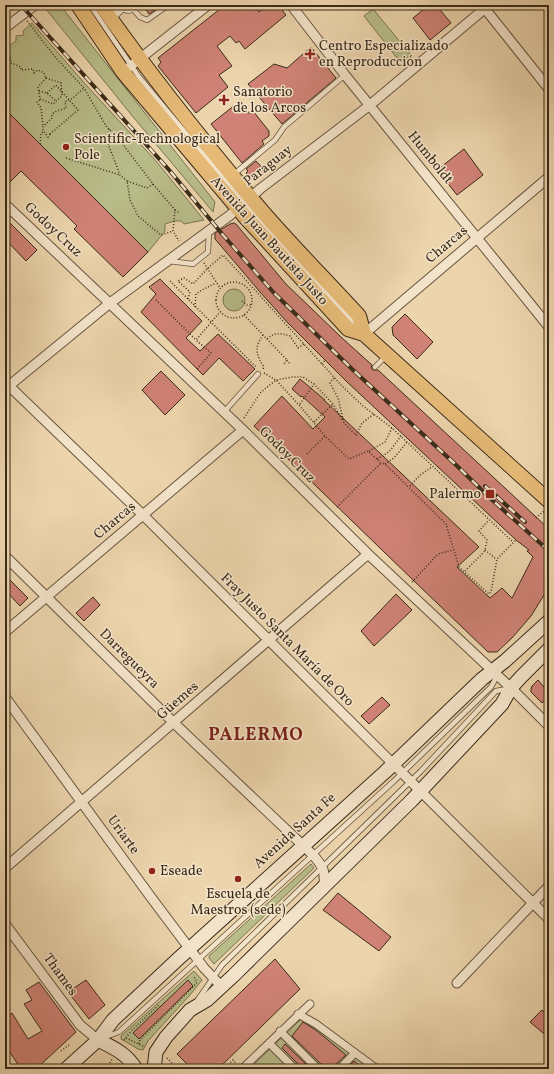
<svg xmlns="http://www.w3.org/2000/svg" width="554" height="1074" font-family="Vollkorn,serif">
  <style>
    .green { fill: #b8bc89; stroke: #797451 }
    .building { fill: #cf8275; stroke: #3a2b19 }
    .lines { fill: none; stroke-linecap: round; stroke-linejoin: round }
    .service-casing { stroke: #66553e; stroke-width: 6 }
    .pedestrian-casing { stroke: #66553e; stroke-width: 9 }
    .minor-casing { stroke: #66553e; stroke-width: 11 }
    .secondary-casing { stroke: #3a2b19; stroke-width: 15 }
    .primary-casing { stroke: #3a2b19; stroke-width: 16 }
    .path { stroke: #3a2b19; stroke-width: 1.5; stroke-dasharray: 1 2; stroke-linecap: butt }
    .service { stroke: #f3e3c9; stroke-width: 4.5 }
    .pedestrian { stroke: #f3e3c9; stroke-width: 7 }
    .minor { stroke: #f3e3c9; stroke-width: 9 }
    .secondary { stroke: #f3e3c9; stroke-width: 13 }
    .primary { stroke: #e6ba76; stroke-width: 14 }
    .rail-casing { stroke: #3a2b19; stroke-width: 4 }
    .rail { stroke: #f3e3c9; stroke-width: 2.5; stroke-dasharray: 8; stroke-linecap: butt }
    .path-bridge { stroke: #3a2b19; stroke-width: 1.5; stroke-dasharray: 1 2; stroke-linecap: butt }
    .poi-dot { fill: #8f2418; stroke: #f3e3c9; stroke-width: 1.5 }
    .labels { text-anchor: middle; dominant-baseline: central; stroke-width: 3; stroke-linejoin: round; paint-order: stroke }
    .poi-label { font-size: 14px; fill: #3a2b19; stroke: #f3e3c9; text-anchor: start }
    .street-label { font-size: 14px; fill: #3a2b19; stroke: #f3e3c9 }
    .district-label { font-size: 18px; font-weight: bold; letter-spacing: 1px; fill: #7a1f14; stroke: #f3e3c9 }
  </style>
  <rect width="100%" height="100%" fill="#ecd4ac"/>
  <filter id="stains"><feTurbulence type="fractalNoise" baseFrequency=".005" numOctaves="4"/><feColorMatrix values="0 0 0 0 .2 0 0 0 0 .09 0 0 0 0 .02 0 0 0 .5 -.17"/></filter>
  <radialGradient id="worn" r=".72"><stop offset=".6" stop-color="#630" stop-opacity="0"/><stop offset="1" stop-color="#630" stop-opacity=".3"/></radialGradient>
  <path class="green" d="M48,5H60L215,202L213,212L134,118L45,8Z
    M373,9L411,55L401,63L364,16Z
    M32,23L87,86L156,161L204,220L184,224L181,221H174L165,224V231L148,252L5,109V63L8,61L7,52L9,50V46L16,41V36L24,35L23,31Z
    M223 300a11 11 0 1 1 22 0a11 11 0 1 1-22 0Z
    M311,864L314,868L214,964L209,958V956Z
    M194,971L202,980L190,995L148,1041L143,1050L138,1049L121,1039V1036Z
    M302,1019L307,1021L372,1069H249L299,1021Z"/>
  <path class="building" d="M143,5H162L149,14Z
    M225,5H253L259,12L268,5H278L286,15L245,49L239,41L236,43L230,36L217,46L232,66L219,75L228,87L196,113L158,66L161,62L158,58Z
    M429,5H436L451,23L430,40L413,18Z
    M311,47L336,78L282,124L248,84L274,64L287,68Z
    M240,101L250,114L253,111L269,131V136L262,141L264,144L242,163L211,124Z
    M5,109L148,252L123,277L74,229L77,226L21,171L5,187Z
    M464,149L483,175L457,195L437,170Z
    M256,161L266,172L258,178L254,180L246,173L248,171L246,169Z
    M5,218L37,250L26,261L5,239Z
    M234,223L236,224L286,284L341,337L372,365L371,368L373,370H378L549,529V587L531,616L512,638L497,652H488L413,580L254,426L282,396L313,429L325,417L302,396L301,397L292,389L300,379L325,400H324L479,547L457,567L490,598L502,588L512,598L533,557L527,551L529,550L516,540L346,381L286,321L260,292L215,239V233L230,224Z
    M160,279L202,321L186,338L200,351L218,334L255,369L243,381L219,358L203,375L141,312L156,294L149,287Z
    M405,314L433,342L417,359L393,335L392,327Z
    M161,371L185,395L165,415L142,390Z
    M5,575L28,598L20,606L5,590Z
    M396,594L412,610L374,646L361,631Z
    M93,597L100,605L84,621L76,613Z
    M538,680L549,693V696L542,703L531,692V689L532,686Z
    M382,697L390,705L369,724L361,716Z
    M338,893L391,937L379,951L323,910Z
    M275,959L300,989L218,1069H192L177,1054Z
    M86,980L105,1005L89,1019L68,992Z
    M188,980L193,986L139,1039L133,1033Z
    M39,982L76,1032L36,1069H21L5,1045V1018L12,1013L28,1039L42,1031L24,1004L32,1000L26,990Z
    M542,1010L549,1017V1038L530,1022Z
    M303,1022L317,1031L346,1055L335,1065L334,1069H323L322,1065L292,1036Z
    M285,1044L311,1069H300L299,1065L282,1048Z
    M354,1061L364,1069H346Z"/>
  <g class="lines">
    <defs>
      <path id="service" d="M90,5L139,77L244,203L357,326
        M121,5L125,10C129,12 133,10 135,5
        M133,9L140,17L147,20L167,6
        M110,15L122,7
        M113,19L123,9
        M233,175L275,140L284,127L345,75
        M169,261L193,264L208,252L209,231
        M375,367L386,356
        M224,412L258,374
        M197,1001L222,965L421,771L496,691L507,689
        M105,1037L119,1032L394,781L491,687L498,674"/>
      <path id="pedestrian" d="M298,1014L316,1024L377,1069
        M280,1031L318,1069
        M269,1043L295,1069
        M242,1069L310,1004
        M339,1069L355,1053"/>
      <path id="minor" d="M291,5L345,75L549,327
        M482,5L549,89
        M5,28L35,5
        M123,72L208,5
        M5,204L243,430L368,554L511,688L549,726
        M364,334L549,177
        M5,382L143,515L549,919
        M5,389L110,303L229,216L260,189L370,105L489,5
        M5,556L174,723L314,856C324,868 325,871 324,887
        M5,632L243,430
        M5,697L150,896L204,968L222,987
        M5,868L368,554
        M5,924L80,1025L98,1040
        M457,983L549,886"/>
      <path id="secondary" d="M98,1040C114,1048 126,1053 136,1069
        M66,1069L98,1040L113,1020L178,959L385,772L482,679L505,661L549,621
        M154,1069L156,1052L166,1037L190,1010L207,1000L233,976L412,800L502,704L511,688L521,677L549,649"/>
      <path id="primary" d="M78,5L123,72L246,218L348,329L364,334L549,501
        M101,5C151,76 206,145 262,211C293,247 327,281 359,316L364,334"/>
    </defs>
    <use href="#service" class="service-casing"/>
    <use href="#pedestrian" class="pedestrian-casing"/>
    <use href="#minor" class="minor-casing"/>
    <use href="#secondary" class="secondary-casing"/>
    <use href="#primary" class="primary-casing"/>
    <path class="path" d="M5,6L10,12
      M27,21L56,58L84,88L106,126L118,138L153,184L175,210L173,231L179,241
      M5,55L10,56L11,63L21,67V70L33,69L34,73L38,70L44,73L46,78
      M46,78L61,83L62,96L53,104L40,99L38,87Z
      M39,91L47,93L56,101
      M47,93L56,85
      M40,100L37,102L41,108L43,127
      M109,129L107,141L120,175L127,181
      M44,132L48,137L50,134
      M40,144L41,133L43,132V127L52,118V114L57,111L66,108L65,102L73,98L84,88
      M66,158L120,175
      M153,184L147,188L127,181L130,200L138,216L161,235L173,231
      M175,210L180,213
      M204,263L220,288
      M170,281L257,368
      M216 300a18 18 0 1 1 36 0a18 18 0 1 1-36 0Z
      M188,299L190,292L178,281L184,278L193,284L207,269L223,255L342,386L363,406L392,428L513,542
      M156,300L196,340
      M242,301L247,305H251
      M195,307L196,294L202,290L216,283
      M244,315L287,360L284,364
      M263,335C254,347 256,355 264,367L263,369
      M267,339C275,332 280,333 290,336L298,348L304,344
      M287,360L290,364
      M322,364L325,360
      M197,369L211,353L196,340L220,312
      M264,373L276,380L299,405L325,436L349,459L368,451L381,463L385,464L446,524L459,567L489,594L491,592L497,559L516,540
      M334,378L330,383L338,398L344,423L356,435L362,423L374,414
      M300,404L314,384L333,404L343,421
      M244,418L261,392L276,380L292,377H303L314,384
      M314,422L333,404
      M369,451L385,442L392,428
      M307,454L325,436
      M377,459L389,452L401,436
      M385,464L394,458L407,442
      M410,486L420,475L432,467
      M337,507L381,463
      M536,518L544,511
      M485,550L496,559
      M465,571L482,554L485,550L487,540L479,531L489,520
      M412,582L438,554L453,550
      M547,598L549,595
      M126,1038L145,1047
      M124,1040L131,1031L160,1004
      M139,1044L140,1040L194,986L197,982L194,977
      M61,1051L69,1045
      M167,1058L177,1069
      M110,1063L112,1059
      M224,1069L233,1060L237,1065"/>
    <use href="#service" class="service"/>
    <use href="#pedestrian" class="pedestrian"/>
    <use href="#minor" class="minor"/>
    <use href="#secondary" class="secondary"/>
    <use href="#primary" class="primary"/>
    <defs>
      <path id="rail" d="M21,5L170,171L223,235L274,293L352,369L454,463L490,498L549,551
        M485,486L525,522"/>
    </defs>
    <use href="#rail" class="rail-casing"/>
    <use href="#rail" class="rail"/>
    <path class="path-bridge" d="M50,134L78,110L56,85"/>
  </g>
  <g class="poi-dot">
    <path d="M308 48h4v4h4v4h-4v4h-4v-4h-4v-4h4z"/>
    <path d="M222 94h4v4h4v4h-4v4h-4v-4h-4v-4h4z"/>
    <circle cx="66" cy="147" r="4"/>
    <rect x="485" y="489" width="10" height="10" rx="2"/>
    <circle cx="152" cy="871" r="4"/>
    <circle cx="238" cy="879" r="4"/>
  </g>
  <g class="labels">
    <g class="poi-label">
      <text x="319" y="46">Centro Especializado<tspan x="319" dy="16">en Reproducción</tspan></text>
      <text x="233" y="92">Sanatorio<tspan x="233" dy="16">de los Arcos</tspan></text>
      <text x="74" y="139">Scientific-Technological<tspan x="74" dy="16">Pole</tspan></text>
      <text x="481" y="494" text-anchor="end">Palermo</text>
      <text x="160" y="871">Eseade</text>
      <text x="238" y="894" text-anchor="middle">Escuela de<tspan x="238" dy="16">Maestros (sede)</tspan></text>
    </g>
    <g class="street-label">
      <text transform="translate(430 158) rotate(51)">Humboldt</text>
      <text transform="translate(268 166) rotate(-38)">Paraguay</text>
      <text transform="translate(53 230) rotate(43)">Godoy Cruz</text>
      <text transform="translate(269 241) rotate(48)">Avenida Juan Bautista Justo</text>
      <text transform="translate(447 245) rotate(-40)">Charcas</text>
      <text transform="translate(287 455) rotate(45)">Godoy Cruz</text>
      <text transform="translate(115 521) rotate(-40)">Charcas</text>
      <text transform="translate(287 640) rotate(45)">Fray Justo Santa María de Oro</text>
      <text transform="translate(129 659) rotate(45)">Darregueyra</text>
      <text transform="translate(178 701) rotate(-41)">Güemes</text>
      <text transform="translate(295 831) rotate(-42)">Avenida Santa Fe</text>
      <text transform="translate(123 835) rotate(54)">Uriarte</text>
      <text transform="translate(60 975) rotate(54)">Thames</text>
    </g>
    <g class="district-label">
      <text x="256" y="735">PALERMO</text>
    </g>
  </g>
  <rect width="554" height="1074" fill="none" stroke="#ecd4ac" stroke-width="20"/>
  <rect x="6" y="6" width="542" height="1062" fill="none" stroke="#3a2b19" stroke-width="2"/>
  <rect x="10" y="10" width="534" height="1054" fill="none" stroke="#3a2b19"/>
  <rect width="100%" height="100%" filter="url(#stains)"/>
  <rect width="100%" height="100%" fill="url(#worn)"/>
</svg>
